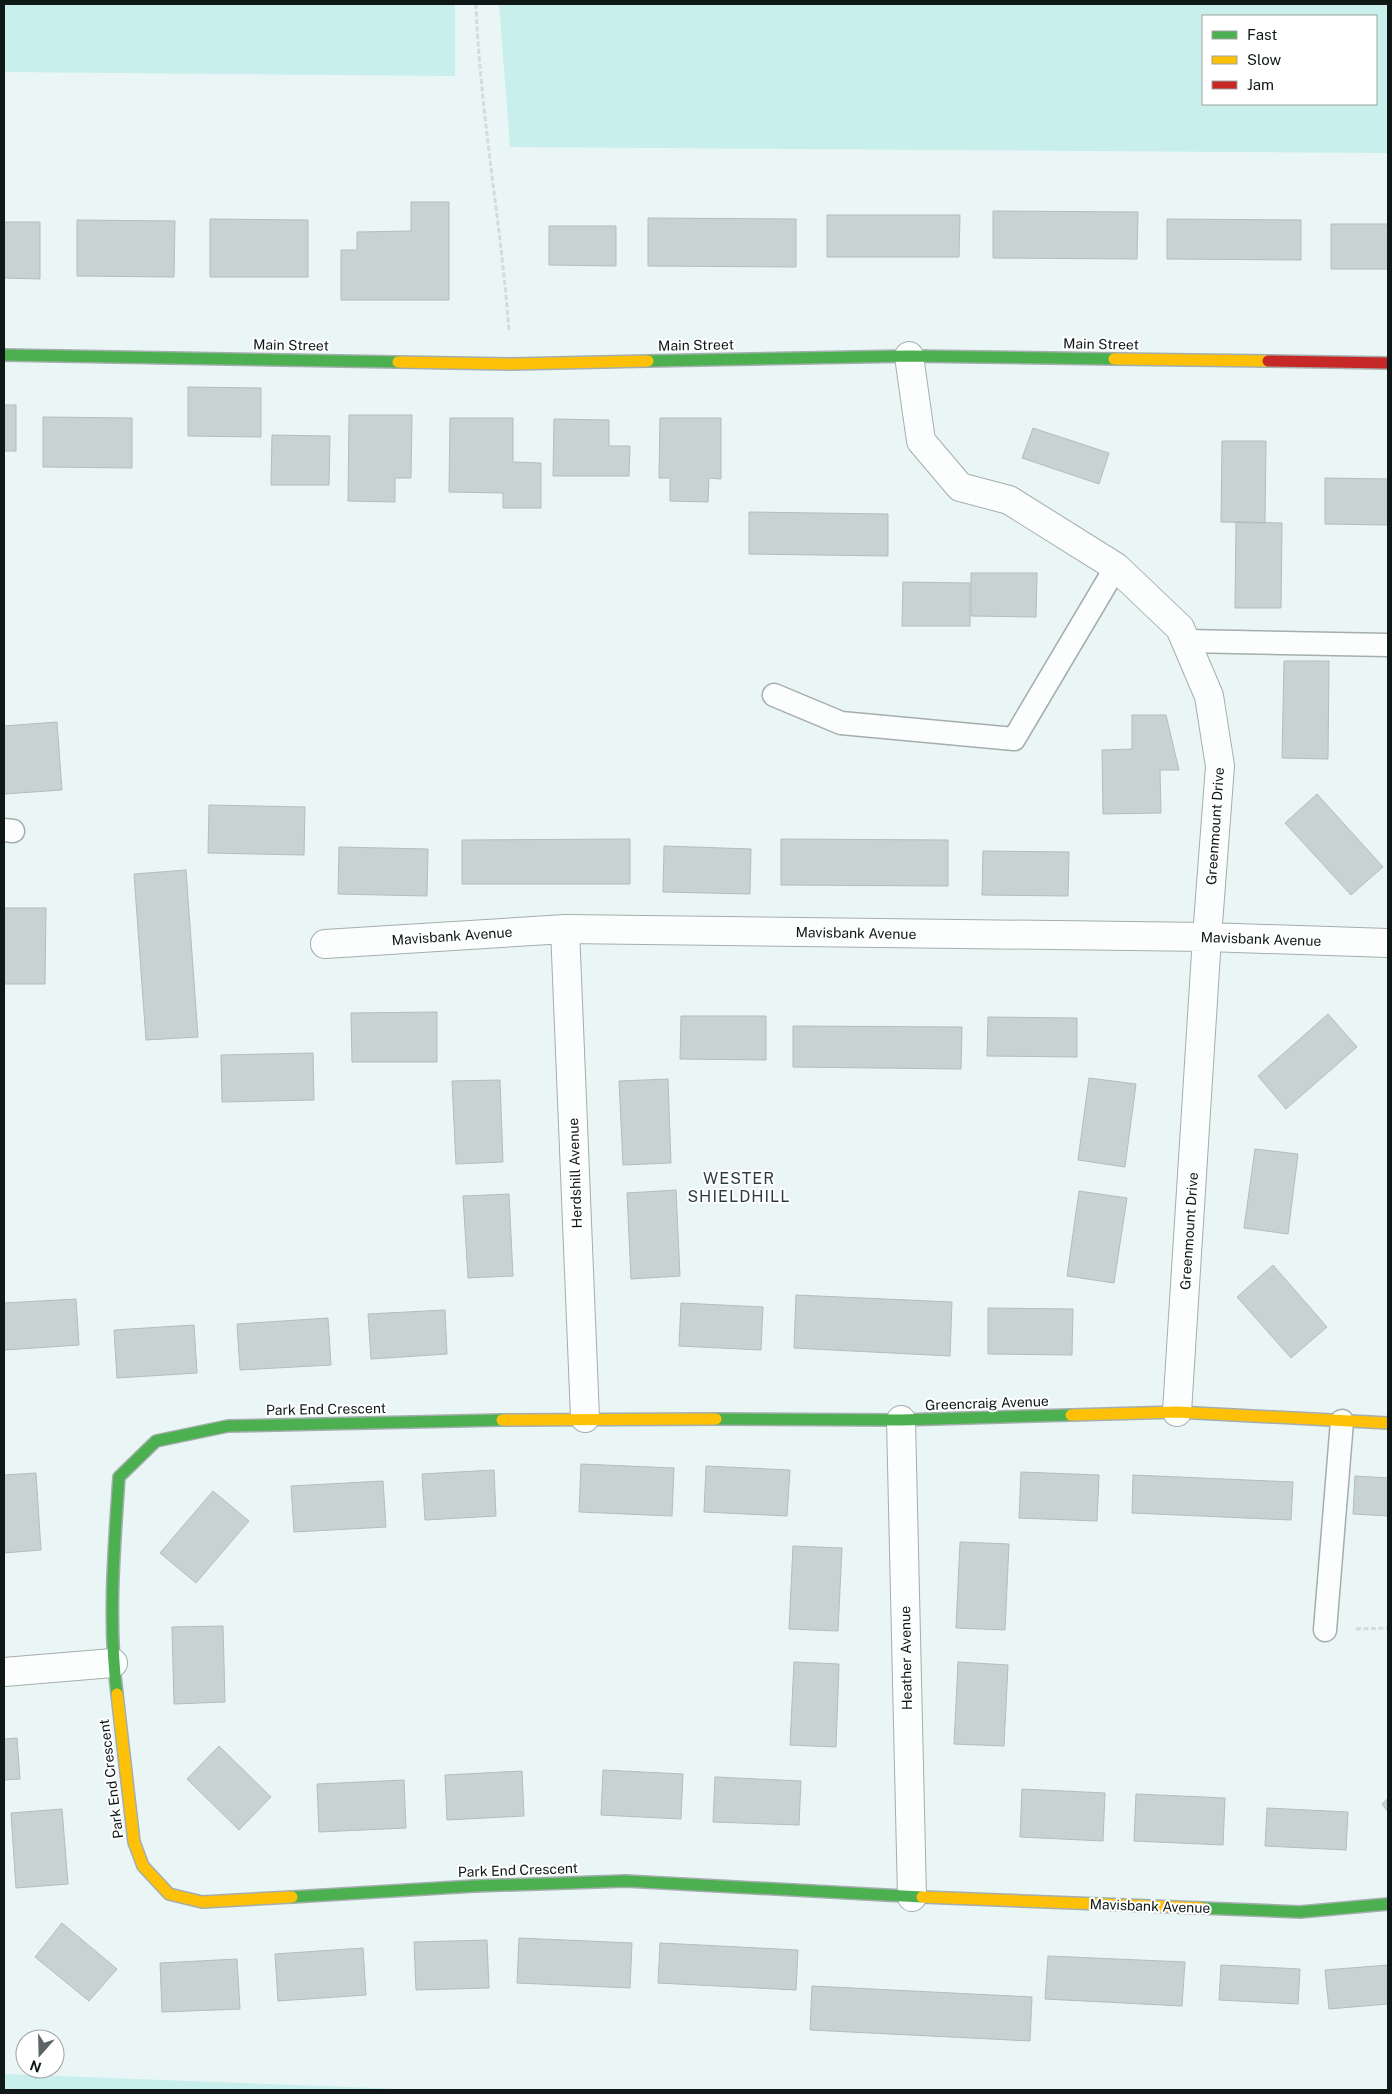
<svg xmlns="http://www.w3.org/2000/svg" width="1392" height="2094" font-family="'Public Sans',sans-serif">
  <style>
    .green { fill: #c8efec; fill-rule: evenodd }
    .building { fill: #c8d2d1; stroke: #b3bdbc }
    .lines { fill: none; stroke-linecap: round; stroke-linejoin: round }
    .lane-casing { stroke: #a4aead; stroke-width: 25 }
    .street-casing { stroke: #a4aead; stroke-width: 30 }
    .fast-casing { stroke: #a4aead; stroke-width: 14 }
    .slow-casing { stroke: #a4aead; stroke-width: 14 }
    .jam-casing { stroke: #a4aead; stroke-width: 14 }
    .path { stroke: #d5dada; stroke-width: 3; stroke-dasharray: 5 2.5; stroke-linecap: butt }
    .lane { stroke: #fcfefe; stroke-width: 22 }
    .street { stroke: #fcfefe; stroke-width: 28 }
    .fast { stroke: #4caf50; stroke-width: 11 }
    .slow { stroke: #ffc107; stroke-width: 11 }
    .jam { stroke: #c62828; stroke-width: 11 }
    .labels { text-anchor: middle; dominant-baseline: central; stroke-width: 4; stroke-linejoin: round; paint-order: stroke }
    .street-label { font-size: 14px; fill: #0f1717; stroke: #fff }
    .quarter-label { font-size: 16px; letter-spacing: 1px; fill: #2a3e3d; stroke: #fff }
  </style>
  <rect width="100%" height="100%" fill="#e9f6f5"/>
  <path class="green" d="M4,4H455V76L4,72Z
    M499,4H1388V153L510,147ZM1203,16H1376V104H1203Z
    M4,2074L427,2090H4Z"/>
  <path class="building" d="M411,202H449V300H341V250H357V232L411,231Z
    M993,211L1138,212L1137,259L993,258Z
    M827,215H960L959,257H827Z
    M648,218L796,219V267L648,266Z
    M210,219L308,220V277H210Z
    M1167,219L1301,220V260L1167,259Z
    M77,220L175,221L174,277L77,276Z
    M4,222H40V279L4,278Z
    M1331,224H1388V269H1331Z
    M549,226H616V266L549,265Z
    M188,387L261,388V437L188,436Z
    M4,405H16V451H4Z
    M349,415H412L411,478H395V502L348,501Z
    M43,417L132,418V468L43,467Z
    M450,418H513V462L541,463V508H503V493L449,492Z
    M660,418H721V479L709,478L708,502L670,501V478H659Z
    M554,419L609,420V446H630L629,476H553Z
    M1033,428L1109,453L1099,484L1022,458Z
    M272,435L330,436L329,485H271Z
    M1222,441H1266L1265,523L1221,522Z
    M1325,478L1388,479V525L1325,524Z
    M749,512L888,514V556L749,554Z
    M1236,522L1282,523L1281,608H1235Z
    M971,573H1037L1036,617L971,616Z
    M903,582L970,583V626H902Z
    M1284,661H1329L1328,759L1282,758Z
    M1132,715H1166L1179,770H1160L1161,813L1103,814L1102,750L1132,749Z
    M57,722L62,790L4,794V726Z
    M1317,794L1383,867L1351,895L1285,823Z
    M209,805L305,807L304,855L208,853Z
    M630,839V884H462V840Z
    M781,839L948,840V886L781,885Z
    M664,846L751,849L750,894L663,892Z
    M339,847L428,849L427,896L338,894Z
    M983,851L1069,852L1068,896L982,895Z
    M186,870L198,1037L146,1040L134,874Z
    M4,908H46L45,984H4Z
    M437,1012V1062H352L351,1013Z
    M1328,1014L1357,1047L1286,1109L1258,1076Z
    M681,1016H766V1060L680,1059Z
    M988,1017L1077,1018V1057L987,1056Z
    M793,1026L962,1027L961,1069L793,1067Z
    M313,1053L314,1100L222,1102L221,1055Z
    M1089,1078L1136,1084L1125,1167L1078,1160Z
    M668,1079L671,1163L623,1165L619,1081Z
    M500,1080L503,1162L456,1164L452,1081Z
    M1255,1149L1298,1154L1288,1234L1244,1228Z
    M676,1190L680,1276L631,1279L627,1193Z
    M1079,1191L1127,1198L1114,1283L1067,1276Z
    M509,1194L513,1276L468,1278L463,1196Z
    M1273,1265L1327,1327L1291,1358L1237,1297Z
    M796,1295L952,1302L950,1356L794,1348Z
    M76,1299L79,1345L4,1350V1303Z
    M681,1303L763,1307L761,1350L679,1346Z
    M988,1308L1073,1309L1072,1355L988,1354Z
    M445,1310L447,1354L371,1359L368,1314Z
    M328,1318L331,1365L240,1370L237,1324Z
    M194,1325L197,1373L117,1378L114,1330Z
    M581,1464L674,1468L672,1516L579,1512Z
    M706,1466L790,1470L787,1516L704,1512Z
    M494,1470L496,1516L425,1520L422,1474Z
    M1021,1472L1099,1475L1097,1521L1019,1518Z
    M36,1473L41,1550L4,1553V1475Z
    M1133,1475L1293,1482L1291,1520L1132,1513Z
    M1355,1476L1388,1478V1516L1353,1514Z
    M383,1481L386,1527L294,1532L291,1486Z
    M213,1491L249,1521L196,1583L160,1553Z
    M960,1542L1009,1544L1005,1630L956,1628Z
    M793,1546L842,1548L838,1631L789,1629Z
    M223,1626L225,1702L174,1704L172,1627Z
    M794,1662L839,1664L836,1747L790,1745Z
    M958,1662L1008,1665L1004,1746L954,1744Z
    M17,1738L20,1779L4,1780V1739Z
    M219,1746L271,1797L239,1830L187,1779Z
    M603,1770L683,1774L681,1819L601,1815Z
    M522,1771L524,1816L447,1820L445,1775Z
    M715,1777L801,1781L799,1825L713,1822Z
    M404,1780L406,1828L319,1832L317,1784Z
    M1022,1789L1105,1793L1103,1841L1020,1837Z
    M1136,1794L1225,1798L1223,1845L1134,1841Z
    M1388,1798V1812L1382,1804Z
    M1267,1808L1348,1812L1346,1850L1265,1846Z
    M62,1809L68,1884L16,1888L11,1813Z
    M62,1923L117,1969L89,2001L35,1957Z
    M519,1938L632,1943L630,1988L517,1983Z
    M487,1940L489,1988L416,1990L414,1942Z
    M660,1943L798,1950L796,1990L658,1983Z
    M363,1948L366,1995L278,2001L275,1954Z
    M1048,1956L1185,1962L1182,2006L1045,1999Z
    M237,1959L240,2009L162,2012L160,1963Z
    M1221,1965L1300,1969L1298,2004L1219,2000Z
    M1388,1965V2004L1329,2009L1325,1970Z
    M812,1986L1032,1997L1030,2041L810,2030Z"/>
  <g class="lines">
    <defs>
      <path id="lane" d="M1186,641L1388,645
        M774,695L841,723L1014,739L1116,567
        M4,830L13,831
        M1325,1630L1342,1421"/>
      <path id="street" d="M909,356L921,441L960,487L1009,500L1116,567L1180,628L1209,696L1220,766L1207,937L1177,1412
        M565,929L585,1418
        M325,944L565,929L1207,937L1388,943
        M901,1420L912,1897
        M4,1672L113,1663"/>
      <path id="fast" d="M4,355L398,362
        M648,361L909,356L1114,359
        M716,1419L901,1420L1071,1415
        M117,1694C108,1623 114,1549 119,1477L156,1441L228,1426L502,1420
        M292,1897L475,1886L626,1881L922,1897
        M1202,1908L1300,1912L1388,1904"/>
      <path id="slow" d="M1114,359L1268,361
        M398,362L511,364L648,361
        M1071,1415L1177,1412L1388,1423
        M502,1420L716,1419
        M117,1694L134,1842L143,1866L169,1894L202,1902L292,1897
        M922,1897L1202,1908"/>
      <path id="jam" d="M1268,361L1388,363"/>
    </defs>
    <use href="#lane" class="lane-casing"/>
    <use href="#street" class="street-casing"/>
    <use href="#fast" class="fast-casing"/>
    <use href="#slow" class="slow-casing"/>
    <use href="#jam" class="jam-casing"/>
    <path class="path" d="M476,4C480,113 501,222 509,331
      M1356,1629L1388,1628"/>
    <use href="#lane" class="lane"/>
    <use href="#street" class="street"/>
    <use href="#fast" class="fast"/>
    <use href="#slow" class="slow"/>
    <use href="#jam" class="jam"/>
  </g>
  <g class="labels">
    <g class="street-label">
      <text transform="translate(1101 344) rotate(1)">Main Street</text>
      <text transform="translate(291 345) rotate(1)">Main Street</text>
      <text transform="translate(696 345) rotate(-1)">Main Street</text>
      <text transform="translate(1215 826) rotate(-86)">Greenmount Drive</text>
      <text transform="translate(856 933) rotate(1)">Mavisbank Avenue</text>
      <text transform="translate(452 936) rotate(-4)">Mavisbank Avenue</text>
      <text transform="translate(1261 939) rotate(2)">Mavisbank Avenue</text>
      <text transform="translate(575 1173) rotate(-92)">Herdshill Avenue</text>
      <text transform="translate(1189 1231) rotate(-86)">Greenmount Drive</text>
      <text transform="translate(987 1403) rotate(-2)">Greencraig Avenue</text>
      <text transform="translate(326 1409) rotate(-1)">Park End Crescent</text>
      <text transform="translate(906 1658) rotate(-91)">Heather Avenue</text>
      <text transform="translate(111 1779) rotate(-97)">Park End Crescent</text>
      <text transform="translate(518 1870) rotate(-2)">Park End Crescent</text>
      <text transform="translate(1150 1906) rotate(2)">Mavisbank Avenue</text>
    </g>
    <g class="quarter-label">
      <text x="739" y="1178">WESTER<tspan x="739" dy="18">SHIELDHILL</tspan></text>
    </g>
  </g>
  <rect width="1392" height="2094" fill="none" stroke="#0f1717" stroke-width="10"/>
  <rect x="1202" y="15" width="175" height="90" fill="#ffffff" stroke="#9fa2a2"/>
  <rect x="1212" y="31" width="25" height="8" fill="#4caf50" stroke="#9fa2a2"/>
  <text x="1247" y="40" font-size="15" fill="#0f1717">Fast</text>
  <rect x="1212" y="56" width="25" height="8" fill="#ffc107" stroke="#9fa2a2"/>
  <text x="1247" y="65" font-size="15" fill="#0f1717">Slow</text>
  <rect x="1212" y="81" width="25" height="8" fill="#c62828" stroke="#9fa2a2"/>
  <text x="1247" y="90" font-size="15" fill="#0f1717">Jam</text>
  <g transform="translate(40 2054) rotate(200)"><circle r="24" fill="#ffffff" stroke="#9fa2a2"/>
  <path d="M0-4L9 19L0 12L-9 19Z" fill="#5b6565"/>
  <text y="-8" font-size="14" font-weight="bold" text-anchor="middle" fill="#0f1717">N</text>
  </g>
</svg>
